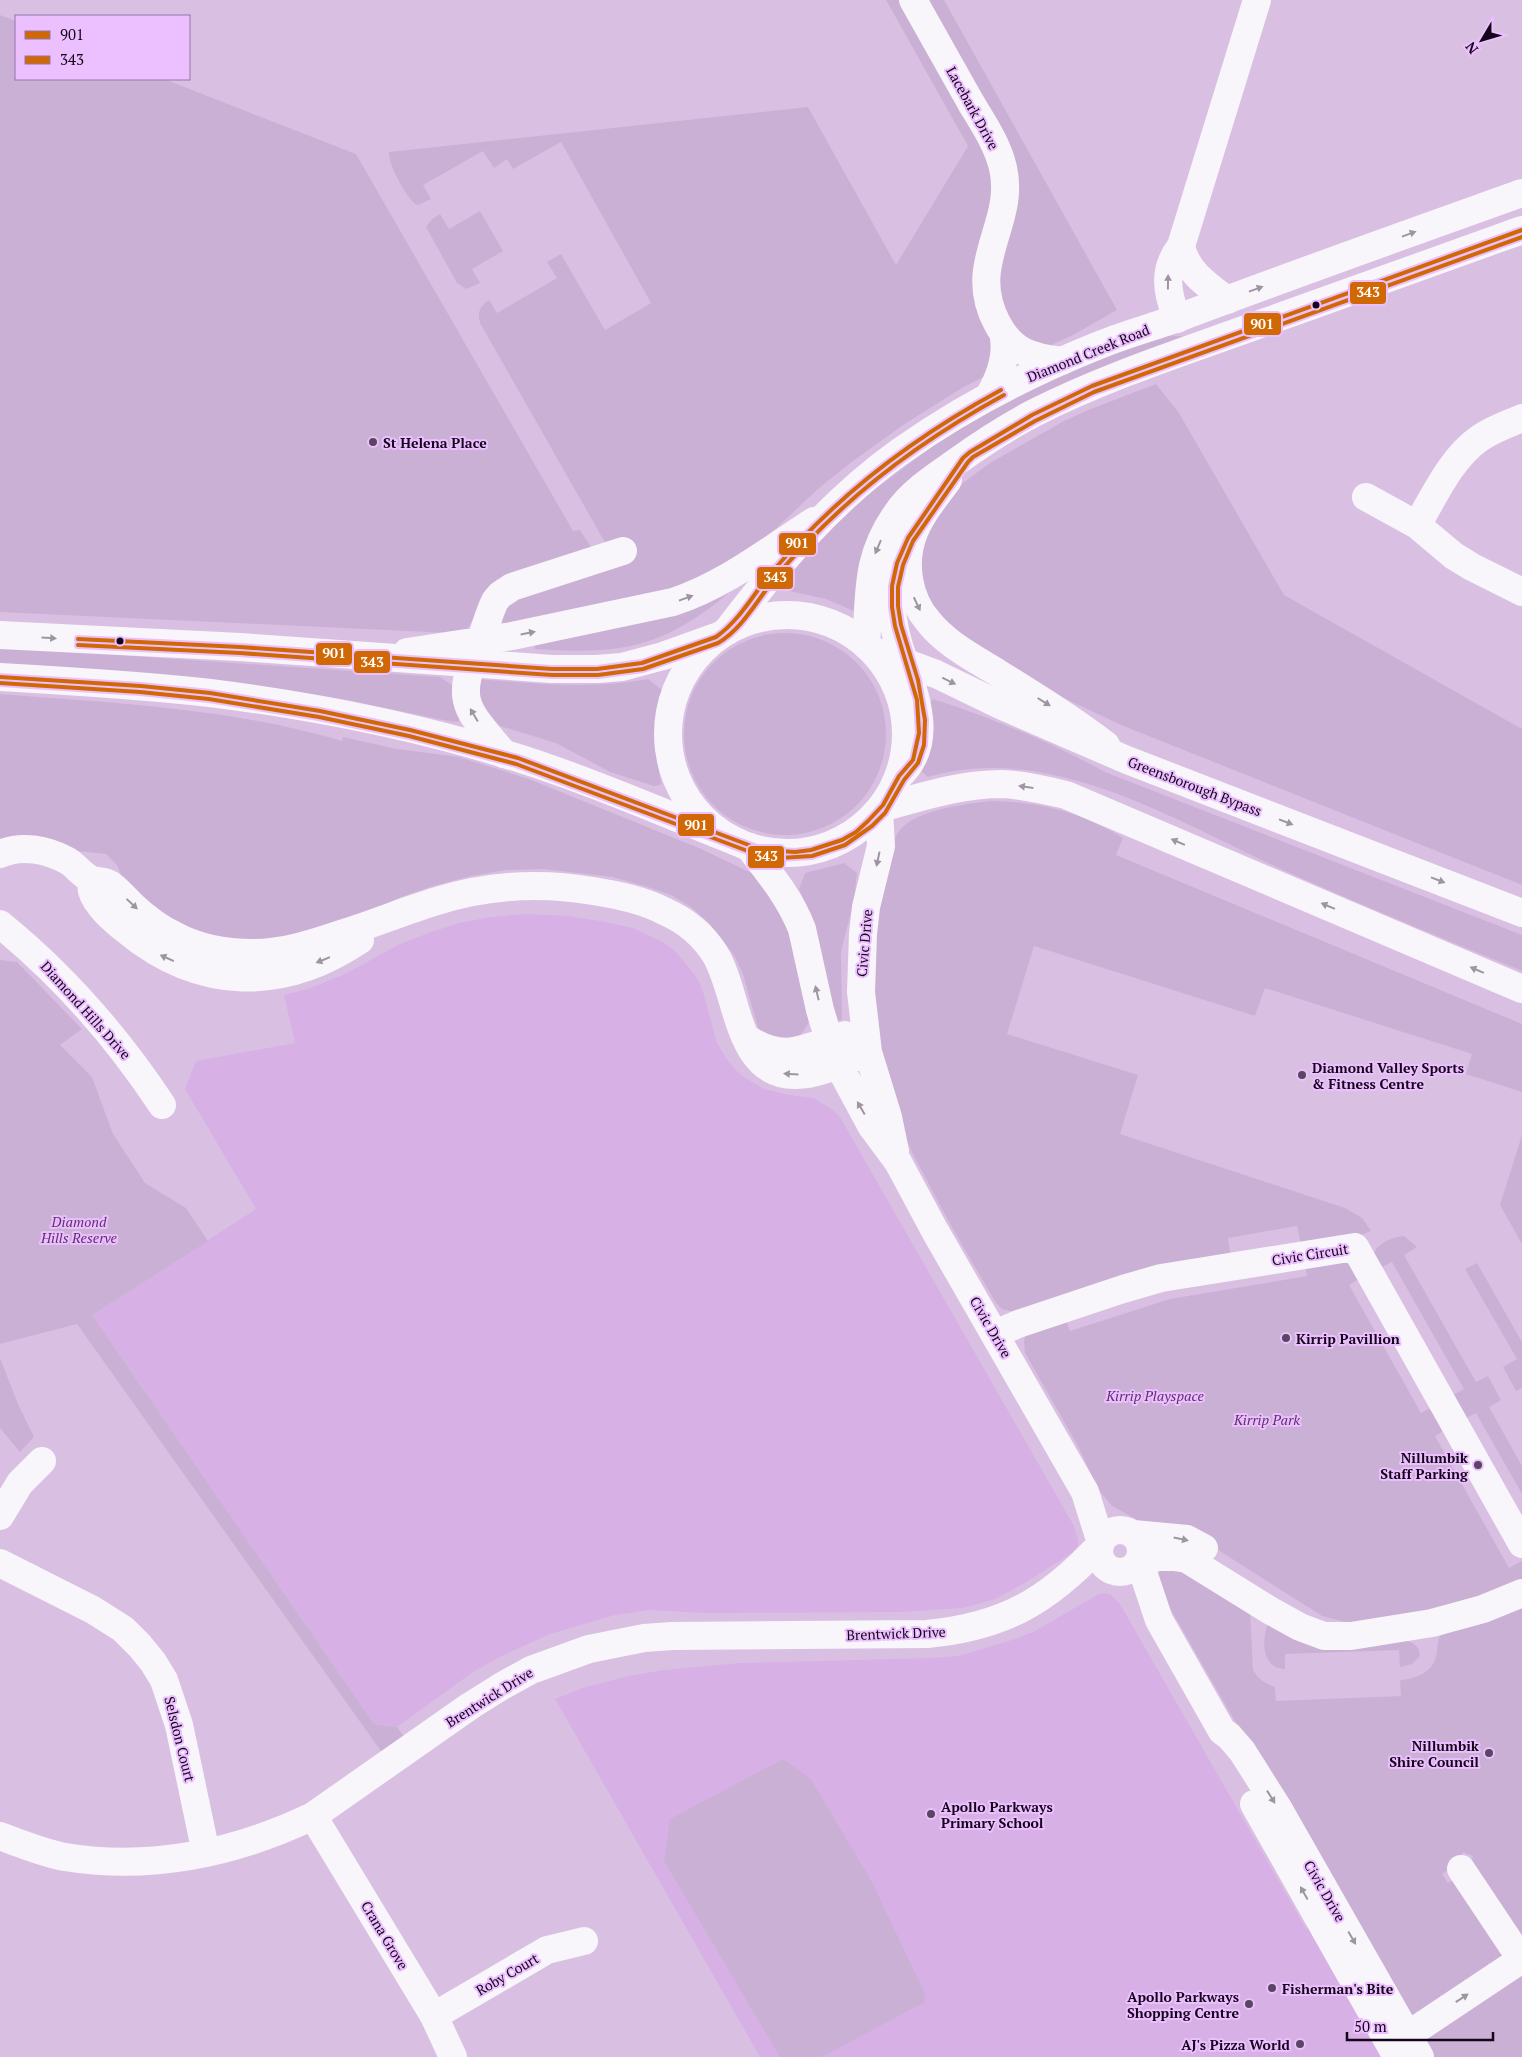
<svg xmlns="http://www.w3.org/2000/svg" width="1522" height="2057" font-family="'PT Serif',serif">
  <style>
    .built { fill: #d7b0e6 }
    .green { fill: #cbb0d5 }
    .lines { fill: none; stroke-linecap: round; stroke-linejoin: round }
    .minor { stroke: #f9f6fb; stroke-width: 28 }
    .major { stroke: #f9f6fb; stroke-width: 28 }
    .highway { stroke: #f9f6fb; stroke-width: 28 }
    .bus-1-casing { stroke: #ecbfff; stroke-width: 8 }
    .bus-2-casing { stroke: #ecbfff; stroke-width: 8 }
    .bus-1 { stroke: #d06905; stroke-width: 4 }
    .bus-2 { stroke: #d06905; stroke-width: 4 }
    .oneway { fill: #9d96a1 }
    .bus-dot { fill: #14051a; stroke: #ecbfff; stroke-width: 2 }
    .poi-dot { fill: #594660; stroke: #ecbfff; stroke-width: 2 }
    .labels { text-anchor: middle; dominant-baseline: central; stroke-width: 4; stroke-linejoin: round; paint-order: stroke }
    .street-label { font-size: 14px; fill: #14051a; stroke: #ecbfff }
    .poi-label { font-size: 14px; font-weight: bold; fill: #14051a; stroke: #ecbfff; text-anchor: start }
    .park-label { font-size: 14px; font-style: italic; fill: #5f2f71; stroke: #ecbfff }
    .line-badge { stroke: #ecbfff; stroke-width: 2 }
    .badge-label { font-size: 14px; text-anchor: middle; font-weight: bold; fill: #fff }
  </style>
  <rect width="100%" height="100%" fill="#d9c0e3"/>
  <path class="built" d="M527,914L569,916L606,922L633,928L663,942L676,952L695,975L702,988L717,1043L726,1058L734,1068L742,1076L764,1089L789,1095L814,1098L833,1110L840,1117L1074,1526L1078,1540V1546L1072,1553L1023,1584L995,1599L963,1608L902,1612L705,1613L649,1610L615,1615L550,1634L502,1656L473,1672L397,1727L374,1724L92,1315L256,1209L185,1089L196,1061L295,1043L284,995L308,989L345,974L398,945L428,933L459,923L491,917Z
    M1104,1593L1111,1595L1120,1604L1306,1929L1316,1924L1391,2057H760L555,1699L583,1688L628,1676L664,1670L740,1663L933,1658L959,1656L1015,1639L1033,1632L1097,1595Z"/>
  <path class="green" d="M886,0H944L1117,310L1073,335L993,372L962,388L903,425L849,464L819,488L751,552L705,583L503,626L502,618L508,604L607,546L480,323C477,312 480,306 489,300L497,313L557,278L547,262L561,254L605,330L651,303L561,142L513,169L507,159L494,168L483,151L423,185L431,199L418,205C408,203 387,162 389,152L808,107L896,265L968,146Z
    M0,15L16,21V79H164L356,154L573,531L580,530L593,550L487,591C480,600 472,626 466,629C462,632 455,632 450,633L0,612Z
    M480,211L503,251L472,269L480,283L466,289L457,283L426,227L431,220L440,214L449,229Z
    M1165,335L1186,337L1007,417L854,611L826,599L789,591L784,579L812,544L871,492L937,443L973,420L1072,368Z
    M1156,384L1179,413L1284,595L1522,729V885L1121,725L1024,679L939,619L920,581L921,540L952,491L990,463L1064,421L1088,410Z
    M728,586L732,590C665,648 621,655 535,649L534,639Z
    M684 734a101 101 0 1 1 202 0a101 101 0 1 1-202 0Z
    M0,647L440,677L455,687L463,715L458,722L448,721L342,699L251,685L0,665Z
    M475,679C533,683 590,690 648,679L662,690L657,706L654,742L661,783L660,785L654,786L610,772L556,743L500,726L490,720L482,710Z
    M0,694C114,703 231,708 342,741L343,737L397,749L459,757L529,779L699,848L756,875L784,915L811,1016C807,1029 801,1036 789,1042L759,1031L743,974L734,955L709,923L691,907L673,896L648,887L613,877L543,869L506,870L471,876L433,886L401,897L327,931L242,945L177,926L126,887L117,865L106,854L0,843Z
    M933,699C992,718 1051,742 1105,772L1522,935V971C1445,939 1368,908 1292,874C1181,825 1053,740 928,777L918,768L925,710Z
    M991,801C1041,802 1080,812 1123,838L1116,855L1522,1024V1092L1466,1074L1472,1054L1265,988L1255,1016L1034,946L1007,1034L1138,1075L1120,1134L1345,1208L1362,1218L1371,1231L1351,1239L1302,1248L1297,1226L1228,1238L1231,1258L1018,1313L1002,1309L996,1303C974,1265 951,1227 931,1188C921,1169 910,1150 902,1130C881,1071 869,1000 875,937C876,918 881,899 885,881C888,864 889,841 902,828C920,809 966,804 991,801Z
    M844,863L857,873L854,901L841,951L842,1020L836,1021L815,926L799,889L805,873Z
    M0,960L17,962L82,1029L60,1045L92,1077L113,1134L145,1183L186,1208L208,1241L92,1315L374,1724L397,1727L405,1738L383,1754L77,1324L0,1344Z
    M1522,1135V1244L1500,1205Z
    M1404,1236L1417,1247L1404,1255L1476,1382L1488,1376L1501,1400L1489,1407L1522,1466V1494L1476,1413L1464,1419L1451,1396L1464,1389L1392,1262L1378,1269L1373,1256C1376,1243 1393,1237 1404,1236Z
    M1346,1261L1352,1265L1361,1278L1349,1285L1421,1413L1434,1406L1447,1429L1435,1436L1509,1568L1522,1561V1580L1496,1594L1372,1623L1345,1622L1322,1616L1196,1536L1143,1523L1112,1506L1098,1489L1079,1448L1025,1353L1024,1340L1026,1335L1065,1317L1070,1331L1170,1299L1307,1276L1305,1262Z
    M1477,1263L1522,1342V1388L1516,1391L1503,1367L1517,1359L1465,1269Z
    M0,1358L18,1404L34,1437L20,1452L0,1428Z
    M1176,1563L1250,1610L1253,1670C1259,1680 1265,1683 1275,1687L1276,1701L1401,1696L1400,1680C1414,1679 1432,1673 1436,1657C1438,1647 1436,1639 1444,1631L1522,1606V1940L1471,1864L1473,1856L1463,1852L1458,1863L1442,1874L1448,1883L1454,1879L1510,1957L1410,2019L1323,1875L1162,1594L1158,1574L1161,1569Z
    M1269,1621L1403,1640C1412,1642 1420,1645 1420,1656L1412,1664L1400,1667L1399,1650L1285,1654V1669C1261,1669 1261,1638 1269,1621Z
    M783,1759L810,1778L871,1880L925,1994V2002L822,2057H780L664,1861L670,1819Z
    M1522,1967V2057H1426L1423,2037Z"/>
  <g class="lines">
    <path class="minor" d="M913,0C932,34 952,69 971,103C983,123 998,145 1003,168C1016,224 965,263 997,323C1012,352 1031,357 1062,361
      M1181,246C1186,271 1207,285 1227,300
      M1177,319C1167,293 1162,270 1181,246L1257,0
      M989,396C999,379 1007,359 1004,338
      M1366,497L1417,525L1454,556L1472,567L1522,592
      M1417,525C1435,495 1451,458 1480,438C1493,429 1508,424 1522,418
      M407,652L512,636L673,602C725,585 769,550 814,521
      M504,754C466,708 454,703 479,644C485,630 488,615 495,601L500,595L512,587L623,551
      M899,776C943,735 904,676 895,630C888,599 891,565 909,537
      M879,811L881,846L866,907L863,934L861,992L868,1052L888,1117L895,1151
      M749,847C770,874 790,898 802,929L820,1010L829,1040L838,1064L872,1127L898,1162L935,1231L1085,1492L1101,1543
      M0,854C22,844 48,850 68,861C76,866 83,876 92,880C99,882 104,880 111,885C119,891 126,899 133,906C146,918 159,928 174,935C198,948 226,953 253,953C289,953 322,940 356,929C383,920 410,909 437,901C488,885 540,882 593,891C618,895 643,900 666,912C686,921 703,935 715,954C739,993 736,1076 796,1075C820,1075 846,1061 868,1052
      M92,880C92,883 91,888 92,891C96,906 116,922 127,931C200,991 283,992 360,940
      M0,924C64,976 117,1037 162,1105
      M745,1037C785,1064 804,1048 845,1035
      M995,1334L1018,1324L1123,1289L1161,1278L1355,1247L1522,1544
      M0,1516L20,1483L42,1461
      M1099 1551a21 21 0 1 1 42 0a21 21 0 1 1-42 0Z
      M1133,1534L1187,1539L1204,1548
      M1139,1560L1159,1620L1222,1731L1229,1736L1242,1751L1278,1808L1420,2057
      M1139,1560L1168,1556L1187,1559L1271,1611L1300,1627L1324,1636H1351L1432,1623L1483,1609L1522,1593
      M0,1563L93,1610L123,1629L140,1646L153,1662L164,1680L179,1725L206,1853
      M1254,1804L1397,2057
      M313,1816L434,2016L453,2057
      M0,1836C21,1844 43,1853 65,1857C150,1871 236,1853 313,1816L470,1706L502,1686L531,1670L589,1649L644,1638L672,1636L927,1634C1003,1627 1048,1601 1099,1546
      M1461,1869L1521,1959
      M434,2016L547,1950L584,1941
      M1393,2045L1522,1959"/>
    <path class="major" d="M948,480C935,498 919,516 912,538C903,566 909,599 928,621C946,644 974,658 998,673C1035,696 1072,719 1106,745
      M727,631C778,564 832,500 901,451C963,407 1031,372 1102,344C1132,332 1164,324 1194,312C1303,271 1413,232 1522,193
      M0,635L240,647L552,669H597L622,667L663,656L716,637
      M866,645C870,593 865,558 897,513C911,492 936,476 956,462C981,444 1007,427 1034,413C1107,376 1186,351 1263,323C1349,292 1436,261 1522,230
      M0,677C70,681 140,685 210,693C306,705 413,726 505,754C584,778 661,812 737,842"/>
    <path class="highway" d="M668 734a119 119 0 1 1 238 0a119 119 0 1 1-238 0Z
      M871,650L936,674L1000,705L1127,760L1522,913
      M881,808C921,797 960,784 1002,784C1024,785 1045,790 1066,795L1522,989"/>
    <defs>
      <path id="bus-1" d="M78,639L240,647L552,669H597L642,663L716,637C736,623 749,602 763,583C774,569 786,556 798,543C857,480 925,431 1001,390
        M0,677L141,686L210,693L320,711L410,730L518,758L762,850L795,852L811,850L842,840L856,832L868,821L883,805L899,776L913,760L919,733L917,700L895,626L892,607V586L897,563L908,538L963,458L970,452L1032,415L1092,386L1522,230"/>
      <path id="bus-2" d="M78,645L240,653L552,675H598L643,669L718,643C740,630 753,607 769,586C779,572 791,559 804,546C862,484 929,436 1004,395
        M0,683L140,692L209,699L319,717L409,736L516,764L761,856L779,858L812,856L845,845L872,826L885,813L904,780L918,763L924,745L925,720L918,680L901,625L898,606V587L903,565L913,541L968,462L973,457L1035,421L1094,392L1522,237"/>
    </defs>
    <use href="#bus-1" class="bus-1-casing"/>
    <use href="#bus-2" class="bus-2-casing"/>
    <use href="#bus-1" class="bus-1"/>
    <use href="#bus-2" class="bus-2"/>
  </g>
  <defs><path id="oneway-solid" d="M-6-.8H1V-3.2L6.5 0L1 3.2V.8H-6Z" transform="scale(1.25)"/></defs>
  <g class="oneway">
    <use href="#oneway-solid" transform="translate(1409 234) rotate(-20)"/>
    <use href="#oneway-solid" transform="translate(1168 282) rotate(-89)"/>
    <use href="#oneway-solid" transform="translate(1256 289) rotate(-20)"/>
    <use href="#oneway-solid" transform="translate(878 547) rotate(113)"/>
    <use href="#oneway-solid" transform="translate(686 598) rotate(-20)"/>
    <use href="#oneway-solid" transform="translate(917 604) rotate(65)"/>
    <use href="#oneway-solid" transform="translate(528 633) rotate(-11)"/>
    <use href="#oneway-solid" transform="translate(49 638) rotate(3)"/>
    <use href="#oneway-solid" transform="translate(949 681) rotate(26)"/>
    <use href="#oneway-solid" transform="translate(1044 702) rotate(32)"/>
    <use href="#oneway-solid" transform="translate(474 715) rotate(-121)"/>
    <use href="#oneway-solid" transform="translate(1026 787) rotate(-172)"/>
    <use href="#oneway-solid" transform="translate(1286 822) rotate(21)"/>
    <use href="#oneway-solid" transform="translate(1178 842) rotate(-157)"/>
    <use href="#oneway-solid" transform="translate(878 859) rotate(102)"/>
    <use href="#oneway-solid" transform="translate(1438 880) rotate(21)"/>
    <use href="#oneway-solid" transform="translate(132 904) rotate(43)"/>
    <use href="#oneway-solid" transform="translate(1328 906) rotate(-157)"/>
    <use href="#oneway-solid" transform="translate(167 958) rotate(-156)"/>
    <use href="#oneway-solid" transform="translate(323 960) rotate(158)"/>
    <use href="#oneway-solid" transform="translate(1477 970) rotate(-157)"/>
    <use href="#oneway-solid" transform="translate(817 993) rotate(-103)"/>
    <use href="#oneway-solid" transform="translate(791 1074) rotate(-177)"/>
    <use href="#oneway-solid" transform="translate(861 1108) rotate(-120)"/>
    <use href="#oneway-solid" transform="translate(1181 1539) rotate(12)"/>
    <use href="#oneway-solid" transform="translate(1271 1797) rotate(58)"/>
    <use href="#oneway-solid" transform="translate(1304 1893) rotate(-119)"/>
    <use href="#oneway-solid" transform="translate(1352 1938) rotate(60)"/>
    <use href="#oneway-solid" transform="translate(1462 1998) rotate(-33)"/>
  </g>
  <g class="bus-dot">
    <circle cx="1316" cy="305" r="4.5"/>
    <circle cx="120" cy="641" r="4.5"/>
  </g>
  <g class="poi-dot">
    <circle cx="373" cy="442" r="5"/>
    <circle cx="1302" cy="1075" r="5"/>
    <circle cx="1286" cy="1338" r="5"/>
    <circle cx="1478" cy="1465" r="5"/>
    <circle cx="1489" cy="1753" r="5"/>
    <circle cx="931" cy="1814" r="5"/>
    <circle cx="1272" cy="1988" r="5"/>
    <circle cx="1249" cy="2004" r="5"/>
    <circle cx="1300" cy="2044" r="5"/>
  </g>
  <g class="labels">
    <g class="street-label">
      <text transform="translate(973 108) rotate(61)">Lacebark Drive</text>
      <text transform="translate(1088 353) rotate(-22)">Diamond Creek Road</text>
      <text transform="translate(1195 786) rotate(21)">Greensborough Bypass</text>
      <text transform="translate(864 943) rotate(-85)">Civic Drive</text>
      <text transform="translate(86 1010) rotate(48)">Diamond Hills Drive</text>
      <text transform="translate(1310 1254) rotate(-9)">Civic Circuit</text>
      <text transform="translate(991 1327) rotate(60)">Civic Drive</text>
      <text transform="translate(896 1633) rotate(-2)">Brentwick Drive</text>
      <text transform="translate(489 1697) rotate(-32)">Brentwick Drive</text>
      <text transform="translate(180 1739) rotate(76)">Selsdon Court</text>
      <text transform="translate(1325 1891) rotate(60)">Civic Drive</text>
      <text transform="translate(385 1935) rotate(59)">Crana Grove</text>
      <text transform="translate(507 1974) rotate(-30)">Roby Court</text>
    </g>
    <g class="poi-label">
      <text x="383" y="442">St Helena Place</text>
      <text x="1312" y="1067">Diamond Valley Sports<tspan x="1312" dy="16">&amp; Fitness Centre</tspan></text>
      <text x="1296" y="1338">Kirrip Pavillion</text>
      <text x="1468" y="1457" text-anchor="end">Nillumbik<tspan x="1468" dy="16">Staff Parking</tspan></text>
      <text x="1479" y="1745" text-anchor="end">Nillumbik<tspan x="1479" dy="16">Shire Council</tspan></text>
      <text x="941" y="1806">Apollo Parkways<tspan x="941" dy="16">Primary School</tspan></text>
      <text x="1282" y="1988">Fisherman's Bite</text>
      <text x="1239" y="1996" text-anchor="end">Apollo Parkways<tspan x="1239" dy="16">Shopping Centre</tspan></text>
      <text x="1290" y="2044" text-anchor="end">AJ's Pizza World</text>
    </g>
    <g class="park-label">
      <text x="79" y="1221">Diamond<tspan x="79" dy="16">Hills Reserve</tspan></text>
      <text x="1155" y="1395">Kirrip Playspace</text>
      <text x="1267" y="1419">Kirrip Park</text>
    </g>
  </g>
  <g class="line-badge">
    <rect x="1349" y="281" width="38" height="24" rx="5" fill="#d06905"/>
    <rect x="1243" y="312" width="39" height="24" rx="5" fill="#d06905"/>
    <rect x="778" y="532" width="39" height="24" rx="5" fill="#d06905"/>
    <rect x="756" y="566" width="38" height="24" rx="5" fill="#d06905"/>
    <rect x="315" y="642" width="38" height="24" rx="5" fill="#d06905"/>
    <rect x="353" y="650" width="38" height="24" rx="5" fill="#d06905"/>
    <rect x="677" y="813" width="38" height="24" rx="5" fill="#d06905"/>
    <rect x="747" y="845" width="38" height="24" rx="5" fill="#d06905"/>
  </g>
  <g class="badge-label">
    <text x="1368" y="297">343</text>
    <text x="1262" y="329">901</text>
    <text x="797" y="548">901</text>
    <text x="775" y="582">343</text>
    <text x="334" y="658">901</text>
    <text x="372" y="667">343</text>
    <text x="696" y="830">901</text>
    <text x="766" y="861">343</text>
  </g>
  <rect x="15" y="15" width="175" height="65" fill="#ecbfff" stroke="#9675a3"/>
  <rect x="25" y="31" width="25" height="8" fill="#d06905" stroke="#9675a3"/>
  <text x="60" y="40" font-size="15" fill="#14051a">901</text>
  <rect x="25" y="56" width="25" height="8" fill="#d06905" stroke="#9675a3"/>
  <text x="60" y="65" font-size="15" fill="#14051a">343</text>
  <g transform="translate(1482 40) rotate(232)" stroke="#ecbfff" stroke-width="4" paint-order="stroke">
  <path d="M0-4L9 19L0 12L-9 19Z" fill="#14051a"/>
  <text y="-8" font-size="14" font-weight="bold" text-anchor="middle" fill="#14051a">N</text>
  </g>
  <path d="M1347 2032v8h146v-8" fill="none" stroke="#14051a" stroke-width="2.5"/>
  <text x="1354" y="2032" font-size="15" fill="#14051a" stroke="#ecbfff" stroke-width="4" paint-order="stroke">50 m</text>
</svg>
